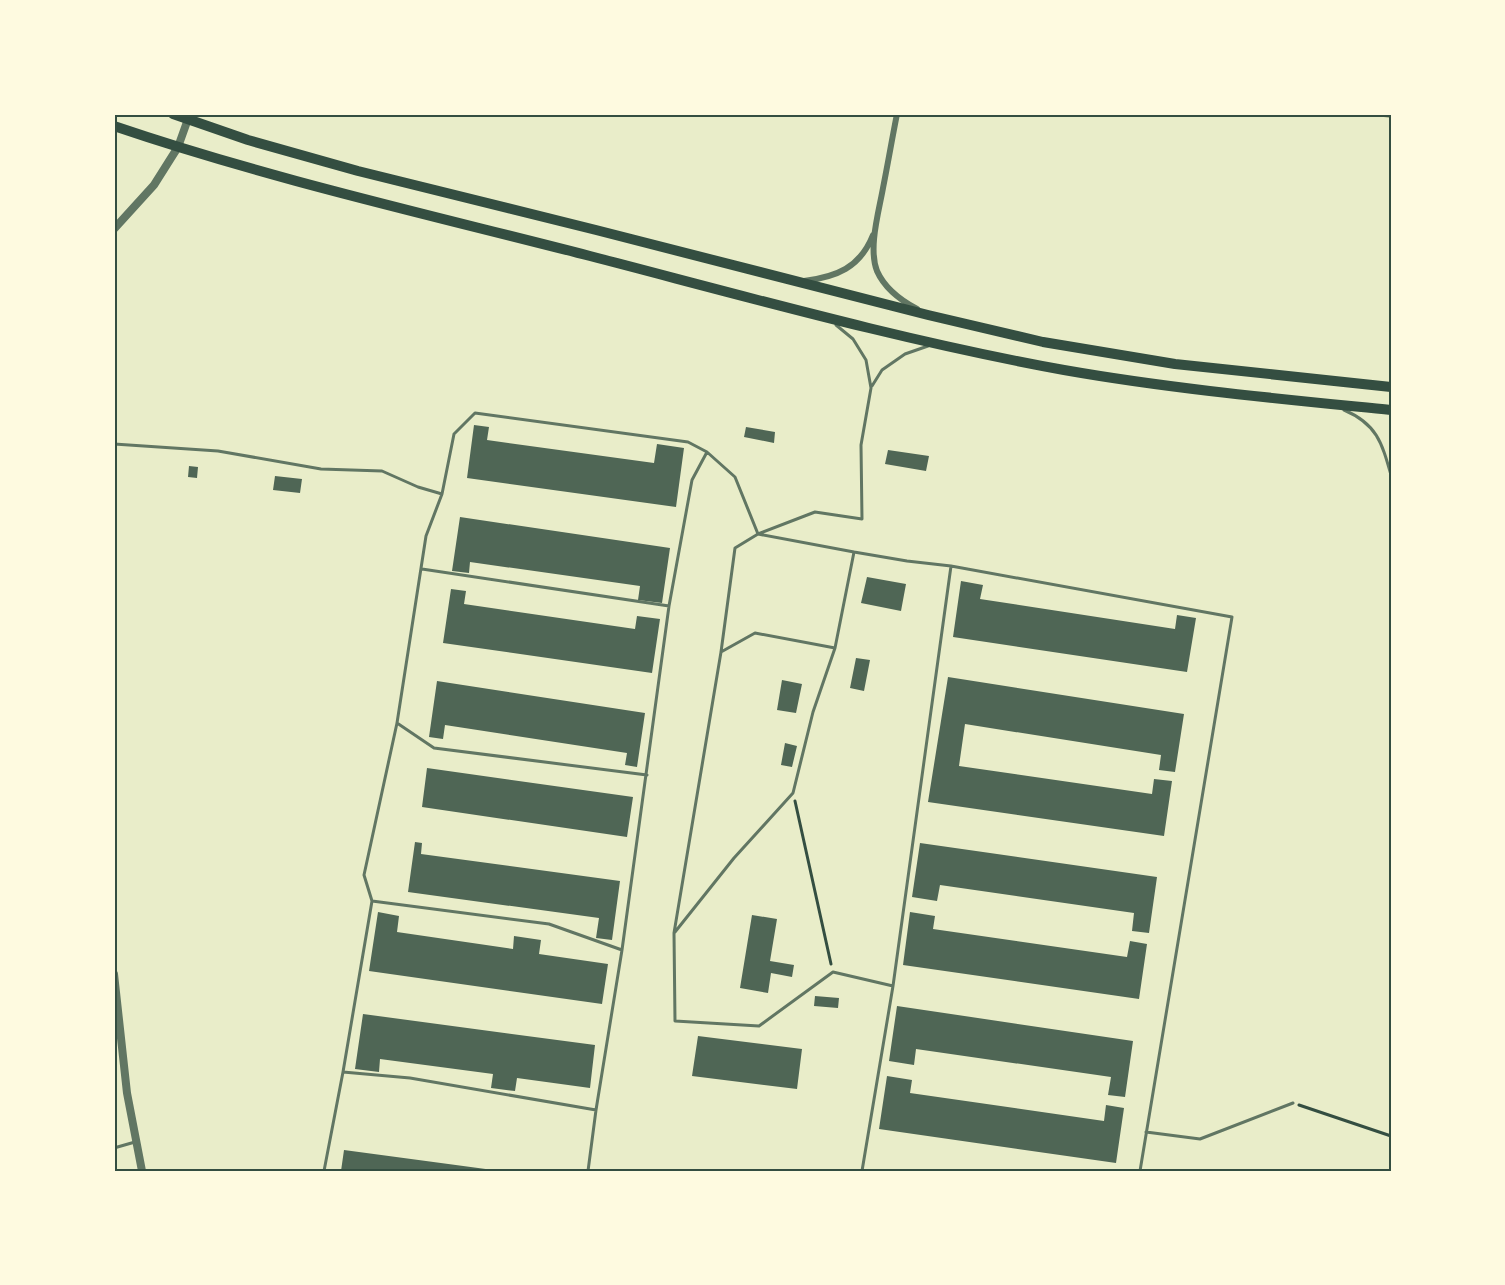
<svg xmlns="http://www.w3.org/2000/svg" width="1505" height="1285" font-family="Helvetica,sans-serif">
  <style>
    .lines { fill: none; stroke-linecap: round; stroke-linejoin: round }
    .stream { stroke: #a3b18a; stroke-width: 4.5 }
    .building { fill: #4f6655 }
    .path { stroke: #344e41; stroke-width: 3 }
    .service { stroke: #617663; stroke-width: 3 }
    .minor { stroke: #617663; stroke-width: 6 }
    .tertiary { stroke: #617663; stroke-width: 8 }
    .primary { stroke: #344e41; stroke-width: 10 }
    .neatline { fill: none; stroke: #344e41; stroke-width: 2 }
  </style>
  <rect width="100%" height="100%" fill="#e9edc9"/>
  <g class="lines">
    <path class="stream" d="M1380,114L1391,116"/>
  </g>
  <path class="building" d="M474,425L489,427L487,440L654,463L657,444L684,448L676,507L467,478Z
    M746,427L775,432L774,443L744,437Z
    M888,450L929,456L926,471L885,464Z
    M189,466L198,467L197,478L188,477Z
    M275,476L302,479L300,493L273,490Z
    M460,517L670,548L662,603L638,600L640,586L470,562L469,573L452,571Z
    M867,577L906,584L901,611L861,603Z
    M961,581L983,585L980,599L1175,629L1177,615L1196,618L1187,672L953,637Z
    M451,589L466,591L464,604L635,629L637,616L660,619L652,673L443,643Z
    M856,658L870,660L864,691L850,688Z
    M948,677L1184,714L1175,772L1159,770L1161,755L965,724L959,766L1152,794L1154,779L1172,781L1164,836L928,802Z
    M782,680L802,684L796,713L777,710Z
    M437,681L645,713L637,767L625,765L627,753L445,725L443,739L429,737Z
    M785,743L797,746L792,767L781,765Z
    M427,768L633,797L627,837L422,807Z
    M415,842L422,843L421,854L620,881L612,940L596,938L599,918L408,892Z
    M920,843L1157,877L1149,933L1132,931L1134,913L940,885L937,901L912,897Z
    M378,912L399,916L397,932L513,949L514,936L541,940L539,954L608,964L602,1004L369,971Z
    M910,912L935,916L933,929L1127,957L1130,941L1147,944L1139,999L903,965Z
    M752,915L777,919L770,961L794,965L792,977L771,973L768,993L740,988Z
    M815,996L839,998L838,1008L814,1006Z
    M897,1006L1133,1041L1125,1097L1108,1095L1111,1077L916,1049L914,1065L889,1061Z
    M363,1014L595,1045L590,1088L517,1078L515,1091L491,1088L493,1074L380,1059L379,1072L355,1069Z
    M698,1036L802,1049L797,1089L692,1076Z
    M887,1076L912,1080L910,1093L1104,1121L1106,1105L1124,1108L1116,1163L879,1129Z
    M344,1150L493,1170V1171H341Z"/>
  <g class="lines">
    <path class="path" d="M795,801L831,964
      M1299,1105L1391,1136"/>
    <path class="service" d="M836,325L853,339L866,360L871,388L861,445L862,519L815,512L758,534L735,548L721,652L674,933L675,1021L759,1026L833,972L893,986
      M872,386L882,370L905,354L928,346
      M1344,410C1377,424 1382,443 1391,475
      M114,444L218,451L321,469L382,471L418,487L442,494
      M854,552L907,561L951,566L1232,617L1140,1171
      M422,569L669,606
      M397,723L434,748L647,775
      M372,901L549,924L622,950
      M675,932L734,858L793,793L813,712L835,648L755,633L721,652
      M343,1072L410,1078L596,1110
      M1146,1132L1200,1139L1293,1103
      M114,1148L135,1142
      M324,1171L343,1072L372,901L364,875L397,723L426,536L442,494L454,434L475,413L688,442L707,452
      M588,1171L596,1110L622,950L669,606L692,480L707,452L735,477L758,534L854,552L835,648
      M862,1171L893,986L951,566"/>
    <path class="minor" d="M897,114C892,139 888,163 883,188C879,211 868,248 877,271C885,289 900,300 917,309
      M804,281C836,277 860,268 873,235"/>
    <path class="tertiary" d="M114,229L154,185L178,147L188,119
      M114,974L127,1093L142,1171"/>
    <path class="primary" d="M173,114L248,140L358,171L596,230L928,315L1043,342L1175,364L1391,387
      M114,126C270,179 431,215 590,256C748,297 904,341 1064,370C1172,389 1282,399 1391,410"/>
  </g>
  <rect width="1505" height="1285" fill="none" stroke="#fefae0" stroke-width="231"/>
  <rect x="116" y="116" width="1274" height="1054" class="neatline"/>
</svg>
